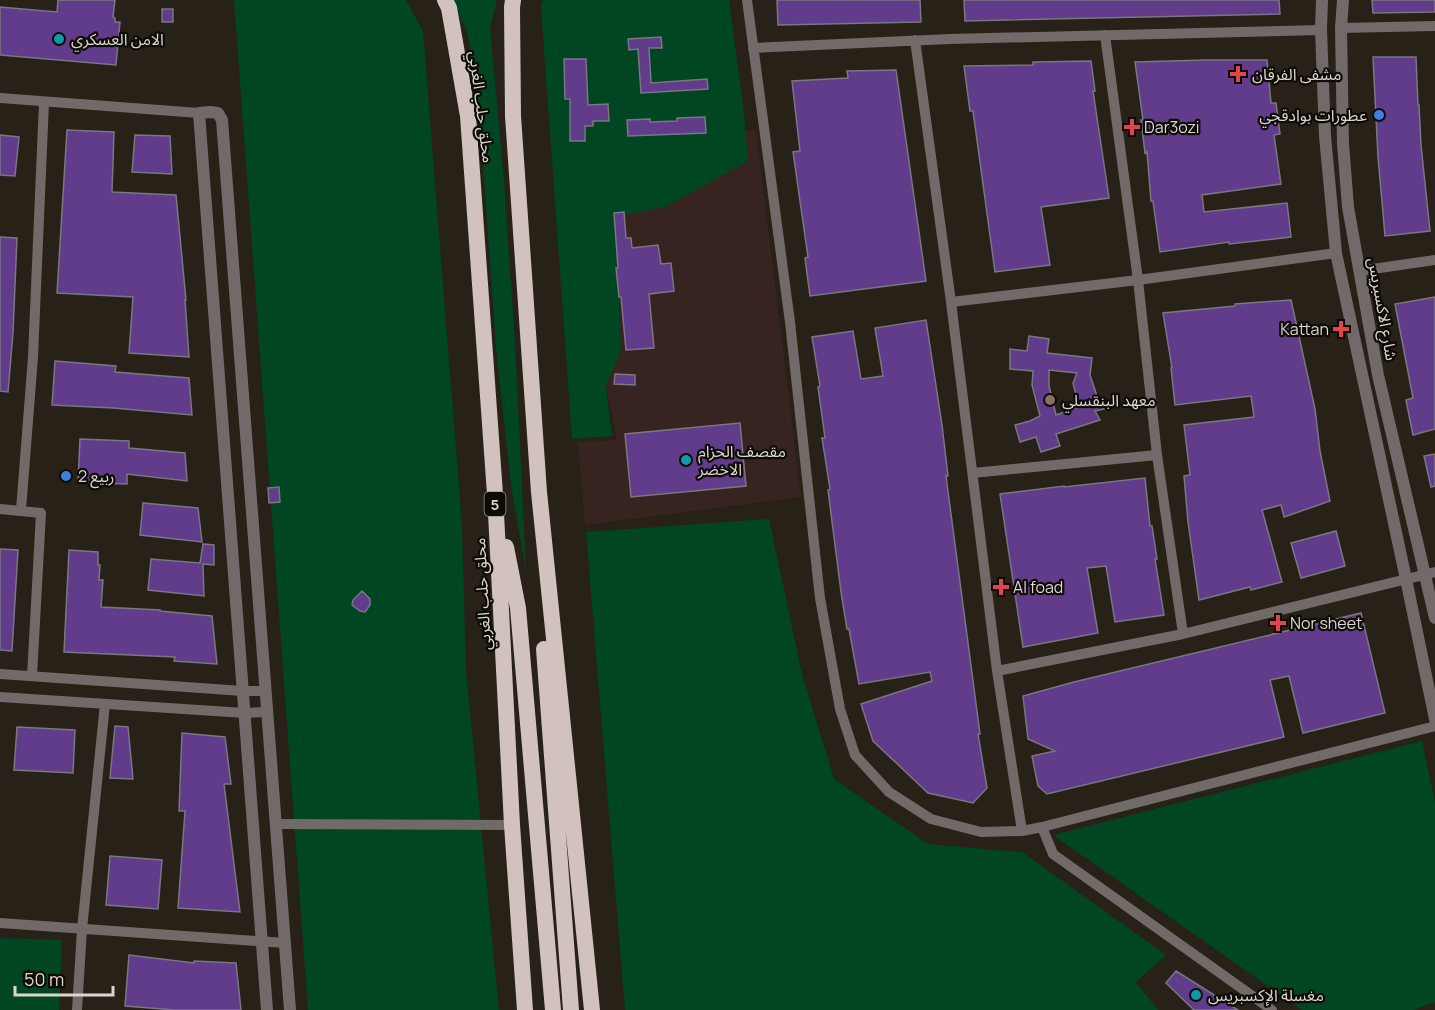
<svg xmlns="http://www.w3.org/2000/svg" width="1435" height="1010" font-family="Manrope,'Noto Sans Arabic',sans-serif">
  <style>
    .industrial { fill: #372420 }
    .green { fill: #004623 }
    .building { fill: #603c8b; stroke: #7a7682; stroke-width: 1.5; fill-rule: evenodd }
    .lines { fill: none; stroke-linecap: round; stroke-linejoin: round }
    .minor { stroke: #716a69; stroke-width: 10 }
    .tertiary { stroke: #716a69; stroke-width: 12 }
    .trunk { stroke: #d1c2c0; stroke-width: 16 }
    .culture-dot { fill: #0f9aa8; stroke: #0e0b07; stroke-width: 2 }
    .health-dot { fill: #e0444e; stroke: #0e0b07; stroke-width: 2 }
    .shop-dot { fill: #3f7fe0; stroke: #0e0b07; stroke-width: 2 }
    .education-dot { fill: #8d6e63; stroke: #0e0b07; stroke-width: 2 }
    .labels { text-anchor: middle; dominant-baseline: central; stroke-width: 4.5; stroke-linejoin: round; paint-order: stroke }
    .shield { fill: #0e0b07; stroke: #9e9994; stroke-width: 1.5 }
    .shield-label { font-size: 15px; font-weight: bold; fill: #dbd6d0 }
    .poi-label { font-size: 16px; fill: #dbd6d0; stroke: #0e0b07; text-anchor: start }
    .street-label { font-size: 16px; fill: #dbd6d0; stroke: #0e0b07 }
  </style>
  <rect width="100%" height="100%" fill="#272118"/>
  <path class="industrial" d="M756,130L801,497L585,525L578,442L617,440L606,385L621,351L619,297L608,209L560,144Z"/>
  <path class="green" d="M234,0H406L423,31L462,526L466,671L499,1010H308Z
    M453,0H497L490,28L503,169L515,342L526,570L511,485L496,348L483,164L474,64L467,32Z
    M543,0H729L744,113L748,161L665,207L619,216L623,264L616,267L619,297L621,351L606,386L612,436L572,439L541,7Z
    M769,519L802,674L834,779L928,844L1022,852L1166,955L1136,982L1158,1010H625L586,532Z
    M1422,741L1435,803V1002L1413,1010H1302L1053,835Z
    M0,938L62,940L59,1010H0Z"/>
  <path class="building" d="M58,0H115L113,17L115,18V22H120L116,65L0,55V7L57,12Z
    M777,0H920L921,22L778,25Z
    M964,0H1279L1280,14L965,21Z
    M1372,0H1435V12L1373,13Z
    M162,9H173V22H162Z
    M661,37L662,48H649L651,83L707,79L708,89L641,93L638,49L629,50L628,39Z
    M1373,57H1416L1418,105H1419L1421,145L1430,231L1385,236L1378,157Z
    M564,59H586L588,105L608,104L609,121H593V126H585V141H570V99H565Z
    M1206,60H1267L1271,103H1276L1280,134L1274,135L1281,184L1202,195L1204,212L1287,203L1291,237L1229,244V242L1160,252L1153,201H1151L1147,152L1145,153L1141,120H1143L1135,62Z
    M1091,61L1095,91H1093L1109,198L1041,207L1050,265L995,272L973,111H970L964,66L1033,65V62Z
    M896,70L926,281L810,296L805,258L808,257L793,152L800,151L792,81L848,78L847,71Z
    M705,117L706,133L628,136L627,120L650,119V122L677,121V118Z
    M67,130L114,132L112,192L176,195L186,300H185L189,357L129,353L133,297L57,293Z
    M0,135L19,137L15,176L0,175Z
    M135,135L170,136L172,174L132,172Z
    M624,212L626,238H631L632,248L658,245L661,264L671,263L674,291L649,294L654,348L626,350L621,297H619L616,268H618L614,213Z
    M0,237L17,238L13,333L8,392L0,391Z
    M1435,297V429L1413,435L1406,400L1413,398L1395,304Z
    M1291,300L1315,409L1320,451L1330,501L1284,517L1281,505L1262,510L1282,582L1251,590L1250,587L1199,600L1188,522L1184,476L1190,475L1184,425L1254,417L1251,396L1175,405L1171,368H1172L1163,313L1235,306V304Z
    M926,320L942,425L948,476H946L980,734H978L987,788L973,803L928,793L873,741L861,704L932,681L930,672L859,684L849,629H847L841,592L828,490L830,489L822,438H825L818,387L820,386L812,337L853,331L861,379L883,376L875,328Z
    M1029,336L1049,339L1047,353L1092,358L1090,375L1097,396L1104,409L1095,411L1100,420L1056,434L1060,446L1041,452L1036,437L1020,442L1015,425L1030,421L1040,416L1032,385L1033,371L1010,369V349L1027,351ZM1049,370L1077,373L1073,383L1079,407L1056,415L1049,386Z
    M55,361L116,366L115,372L189,378L192,415L113,408L52,405Z
    M615,374L635,375V385L614,384Z
    M740,423L746,486L631,497L625,434Z
    M80,439L129,441V448L185,453L187,481L127,474V484L78,482Z
    M1435,454V486L1431,487L1424,456Z
    M1145,478L1150,526H1152L1157,559H1155L1164,615L1115,622L1106,566L1087,568L1098,633L1023,647L1000,494L1064,486V487Z
    M279,487L280,502L269,503L268,488Z
    M143,503L198,508L202,542L140,535Z
    M1336,531L1345,566L1301,578L1291,543Z
    M203,544L214,545V565L203,564L204,596L148,590L151,559L200,563Z
    M0,549L18,550L12,651L0,650Z
    M69,550L98,552V565H100L99,580H103L101,607L160,610V611L212,616L217,664L174,661L175,657L64,652Z
    M362,591L370,599V605L365,612L360,611L352,605L353,600Z
    M1361,613L1385,713L1303,733L1289,676L1270,680L1284,737L1047,794L1038,786L1032,756L1055,751L1028,739L1023,696L1074,682Z
    M115,726L128,727L133,779L110,778Z
    M17,727L75,730L73,773L14,770Z
    M182,733L225,737L231,784H224L240,912L178,908L185,811H179Z
    M110,856L162,860L158,909L106,905Z
    M129,955L194,963V961L236,963L241,1010H175L125,1006Z
    M1176,971L1238,1010H1194L1166,983Z"/>
  <g class="lines">
    <path class="minor" d="M747,0L790,322L820,598L840,709L855,755L889,792L931,819L981,832L1022,831L1042,827L1435,726
      M1341,28L1435,26
      M1105,35L1138,280L1157,455L1183,634
      M915,40L951,302L997,671L1022,831
      M753,48L950,39L1321,30
      M0,98L199,113
      M1359,271L1435,260
      M951,302L1138,280L1336,253
      M973,473L1157,455
      M0,509L41,513L32,676
      M21,510L33,357L44,102
      M997,671L1183,634L1435,572
      M0,674L243,691H265
      M0,697L245,713L267,712
      M275,824L512,825
      M1042,827L1053,854L1272,1010
      M0,923L285,943
      M77,1010L82,929L105,704"/>
    <path class="tertiary" d="M1322,0L1321,30L1325,136L1336,253L1406,579L1435,719
      M1343,0L1341,28L1343,144L1348,207L1378,375L1435,618
      M267,1010L199,113L210,112L218,113L222,120L290,1010"/>
    <path class="trunk" d="M445,0L449,8L468,116L495,494L512,825L525,1010
      M513,0L512,7L513,116L539,492L592,1010
      M506,547L518,608L553,1010
      M544,649L571,1010"/>
  </g>
  <g class="culture-dot">
    <circle cx="59" cy="39" r="6"/>
    <circle cx="686" cy="460" r="6"/>
    <circle cx="1196" cy="995" r="6"/>
  </g>
  <g class="health-dot">
    <path d="M1235 65h6v6h6v6h-6v6h-6v-6h-6v-6h6z"/>
    <path d="M1129 118h6v6h6v6h-6v6h-6v-6h-6v-6h6z"/>
    <path d="M1338 320h6v6h6v6h-6v6h-6v-6h-6v-6h6z"/>
    <path d="M998 578h6v6h6v6h-6v6h-6v-6h-6v-6h6z"/>
    <path d="M1275 614h6v6h6v6h-6v6h-6v-6h-6v-6h6z"/>
  </g>
  <g class="shop-dot">
    <circle cx="1379" cy="115" r="6"/>
    <circle cx="66" cy="476" r="6"/>
  </g>
  <circle class="education-dot" cx="1050" cy="400" r="6"/>
  <g class="labels">
    <rect class="shield" x="484.5" y="492" width="21" height="24" rx="4.5"/>
    <g class="shield-label">
      <text x="495" y="504">5</text>
    </g>
    <g class="poi-label">
      <text x="71" y="39">الامن العسكري</text>
      <text x="1252" y="74">مشفى الفرقان</text>
      <text x="1367" y="115" text-anchor="end">عطورات بوادقجي</text>
      <text x="1144" y="127">Dar3ozi</text>
      <text x="1329" y="329" text-anchor="end">Kattan</text>
      <text x="1062" y="400">معهد البنقسلي</text>
      <text x="698" y="451">مقصف الحزام<tspan x="698" dy="18">الاخضر</tspan></text>
      <text x="78" y="476">ربيع 2</text>
      <text x="1013" y="587">Al foad</text>
      <text x="1290" y="623">Nor sheet</text>
      <text x="1208" y="995">مغسلة الإكسبريس</text>
    </g>
    <g class="street-label">
      <text transform="translate(482 107) rotate(83)">محلق حلب الغربي</text>
      <text transform="translate(1383 309) rotate(80)">شارع الاكسبريس</text>
      <text transform="translate(482 594) rotate(-93)">محلق حلب الغربي</text>
    </g>
  </g>
  <path d="M15 986v9h98v-9" fill="none" stroke="#dbd6d0" stroke-width="3"/>
  <text x="24" y="986" font-size="18" fill="#dbd6d0" stroke="#0e0b07" stroke-width="4.5" paint-order="stroke">50 m</text>
</svg>
